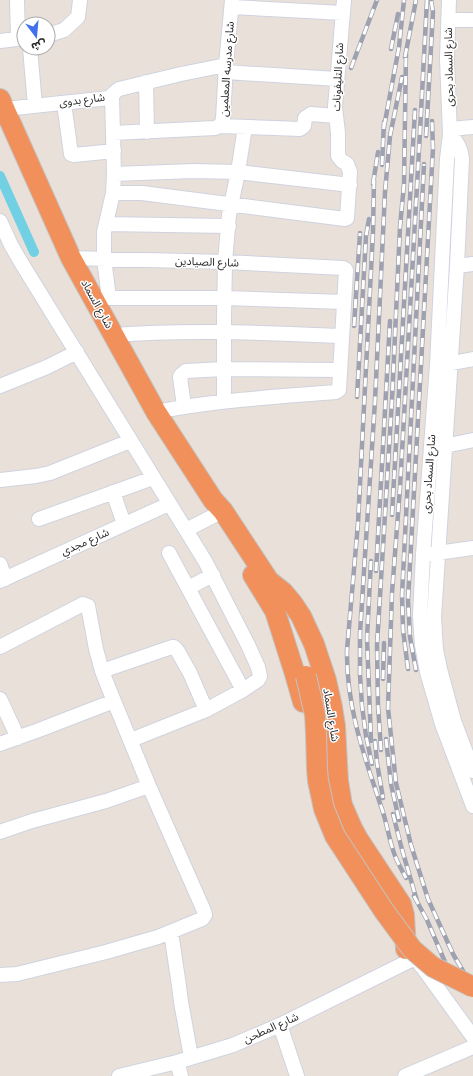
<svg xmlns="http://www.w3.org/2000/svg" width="473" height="1076" font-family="Roboto,'Noto Sans Arabic',sans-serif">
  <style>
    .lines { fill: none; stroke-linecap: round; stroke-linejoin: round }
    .canal { stroke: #72d0e5; stroke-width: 10 }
    .minor-casing { stroke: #cfd3df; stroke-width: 16 }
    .highway-casing { stroke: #c3c3c3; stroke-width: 22 }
    .minor { stroke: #fff; stroke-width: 14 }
    .highway { stroke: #f2905b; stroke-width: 20 }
    .rail-casing { stroke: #9da1b0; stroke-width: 4.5 }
    .rail { stroke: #fff; stroke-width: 3; stroke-dasharray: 9; stroke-linecap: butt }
    .highway-bridge-casing { stroke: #c3c3c3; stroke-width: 22; stroke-linecap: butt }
    .highway-bridge { stroke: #f2905b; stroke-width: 20 }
    .labels { text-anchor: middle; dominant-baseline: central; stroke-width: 3; stroke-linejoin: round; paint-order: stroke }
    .street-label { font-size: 11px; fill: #272727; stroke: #fff }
  </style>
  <rect width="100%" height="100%" fill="#e9e1d9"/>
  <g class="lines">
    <path class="canal" d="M0,176L34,252"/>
    <defs>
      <path id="minor" d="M17,0L18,39
        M449,0L447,59L450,134L447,159L437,365L423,555L420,616L422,645L427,672L442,724L473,806
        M232,7L343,13
        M448,20H473
        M48,35L64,30L78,17L80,0
        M0,41L24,38
        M30,48L35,106
        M226,72L337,79
        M146,82L147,132
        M64,103L71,154L74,155L114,151
        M5,109L109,98C113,95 115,91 119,89L181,74L226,65
        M220,126L300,129L304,126L305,118L311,114L336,116
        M450,129L473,127
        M113,133L215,128L221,125L223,119L226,65L232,0
        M450,134C457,142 461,148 462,159L457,266L434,617L436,650L440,669L454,721L473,771
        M114,174L194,171L238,172L350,185
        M113,193H142L345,219L347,218L350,172L347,164L342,161L338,156V133L335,107L344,0
        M0,221L11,245L22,264L205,561L248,645L258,667L260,676L258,680L243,690L206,710L131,740
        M106,224L229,226
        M71,258L225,262L343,268L345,269L346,270L339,390L336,392C276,397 216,400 156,412
        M457,266L473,264
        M93,298H224L344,302
        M109,298L104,259V232L113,193L114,174L112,96
        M114,335C190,329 266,333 342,336
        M442,365L473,359
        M0,386L47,367L77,352
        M224,401V317L225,262L229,215L238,172L245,127
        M184,406L180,377L181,375L186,371L224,369L340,370
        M435,448L473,440
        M0,480L36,476L50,473L130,441
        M113,492L124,524
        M39,519L153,478
        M186,530L223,511
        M169,553L243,690
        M430,554L473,548
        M0,564L5,579
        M0,581L169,504
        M188,588L213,575
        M0,647L83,604L88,606L96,649L102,671L109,689L149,786L204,911L205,915L202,919L158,937L106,952L17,974L0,975
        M102,671L172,647H174L177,650L190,673L206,710
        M0,699L18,738
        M0,744L39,730L114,701
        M0,832L32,821L106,801L149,786
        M171,932L179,986L181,1002L191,1057
        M418,962L423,968L473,1037
        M280,1025L297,1076
        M177,1062L181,1076
        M119,1076L177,1062L233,1045L280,1025L415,958
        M405,1076L473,1047"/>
      <path id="highway" d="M0,99L71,258L156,412L213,500L223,511L269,581L283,592L293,604L301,616L314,644L326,680L332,707L335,726L338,781L342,805L352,828L358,839L401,904L404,915L406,949
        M253,575L275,611L295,674L303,702"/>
    </defs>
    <use href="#minor" class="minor-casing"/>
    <use href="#highway" class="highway-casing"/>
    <use href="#minor" class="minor"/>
    <use href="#highway" class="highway"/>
    <defs>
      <path id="rail" d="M427,0L419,150L400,488L392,593L388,708L396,783L411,845L428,899L453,954L473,988
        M391,49L398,14
        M405,57L416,0
        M351,68L377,0
        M384,127L399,47L404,0
        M426,136L433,12L431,0
        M382,165L384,122
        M374,180L373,232L358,523L347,650C346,706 364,756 382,809C387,824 389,839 394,853C397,862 402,870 406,878
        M373,184L378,152
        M354,326L360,233
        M357,397L366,236L369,219
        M392,515L415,110
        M371,561L367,638L371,741
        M376,571L390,321
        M408,669L403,630L402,595L424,164
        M416,670L410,637L408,600L433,148L432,121
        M383,679L384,643
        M386,739L391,784L399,820
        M375,741L377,763L383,798
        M381,750L378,705L377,645L392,400L400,227L404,184L406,53
        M372,764L366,736L362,706L360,675V633L375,401L385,192L390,136L402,77
        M393,814L401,846L417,901
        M414,896L427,920L448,969"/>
    </defs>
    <use href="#rail" class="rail-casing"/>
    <use href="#rail" class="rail"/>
    <defs>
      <path id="highway-bridge" d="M306,676L315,715L316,734L317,769L318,781L324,809L335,836L384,911L412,949L433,967L473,987"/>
    </defs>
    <use href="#highway-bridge" class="highway-bridge-casing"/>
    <use href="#highway-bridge" class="highway-bridge"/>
  </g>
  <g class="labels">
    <g class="street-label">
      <text transform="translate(449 67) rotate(-91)">شارع السماد بحرى</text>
      <text transform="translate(227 69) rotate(-86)">شارع مدرسه المعلمين</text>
      <text transform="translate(338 77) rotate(-87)">شارع التليفونات</text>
      <text transform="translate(82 100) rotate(-7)">شارع بدوى</text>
      <text transform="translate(207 262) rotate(2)">شارع الصيادين</text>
      <text transform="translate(97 304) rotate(61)">شارع السماد</text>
      <text transform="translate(429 474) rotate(-86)">شارع السماد بحرى</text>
      <text transform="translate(85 542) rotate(-24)">شارع مجدي</text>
      <text transform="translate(331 715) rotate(81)">شارع السماد</text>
      <text transform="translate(271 1028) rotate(-24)">شارع المطحن</text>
    </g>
  </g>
  <g transform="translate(36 36) rotate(164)"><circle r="19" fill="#ffffff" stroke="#a9a9a9"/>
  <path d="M0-3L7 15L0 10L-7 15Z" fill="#4370ec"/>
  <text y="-6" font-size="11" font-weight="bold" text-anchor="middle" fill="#272727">ش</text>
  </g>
</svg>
